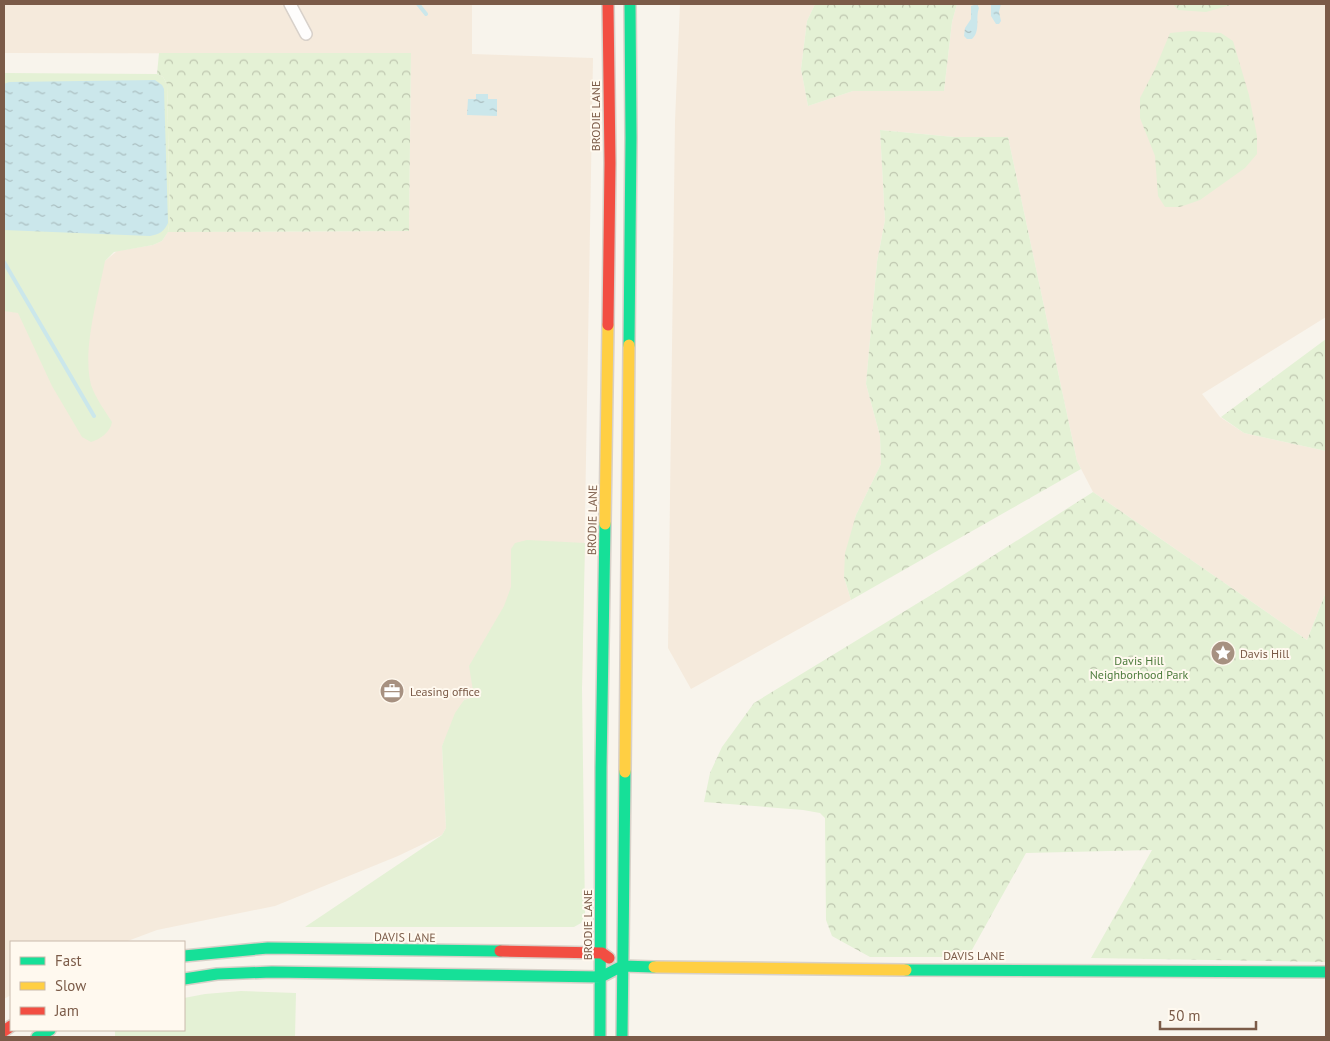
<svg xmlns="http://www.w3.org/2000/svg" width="1330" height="1041" font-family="'PT Sans',sans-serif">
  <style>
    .residential { fill: #f5eadc }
    .green { fill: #e4f1d5 }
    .forest { fill: url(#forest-crowns) }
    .water { fill: url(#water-ripples) }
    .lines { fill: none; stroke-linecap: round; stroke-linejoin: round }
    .stream { stroke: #cbe7eb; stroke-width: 4 }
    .street-casing { stroke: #d8d1ca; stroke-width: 14 }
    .fast-casing { stroke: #d8d0c8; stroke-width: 14 }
    .slow-casing { stroke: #d8d0c8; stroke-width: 14 }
    .jam-casing { stroke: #d8d0c8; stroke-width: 14 }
    .street { stroke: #fefdfc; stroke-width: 11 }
    .fast { stroke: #16e098; stroke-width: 11 }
    .slow { stroke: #ffcf43; stroke-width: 11 }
    .jam { stroke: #f24e42; stroke-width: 11 }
    .labels { text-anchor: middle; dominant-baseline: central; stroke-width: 4; stroke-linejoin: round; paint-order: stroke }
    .street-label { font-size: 12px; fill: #7b5b48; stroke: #fff9ef }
    .poi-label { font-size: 12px; fill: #7b5b48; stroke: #fff9ef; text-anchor: start }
    .park-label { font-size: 12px; fill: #4d7b3c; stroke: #fff9ef }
  </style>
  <defs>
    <pattern id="forest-crowns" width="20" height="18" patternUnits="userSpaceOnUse" patternTransform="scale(1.25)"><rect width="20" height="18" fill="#e4f1d5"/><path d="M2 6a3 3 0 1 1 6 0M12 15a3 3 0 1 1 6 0" fill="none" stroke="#bec6af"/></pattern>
    <pattern id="water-ripples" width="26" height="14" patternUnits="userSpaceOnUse" patternTransform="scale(1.25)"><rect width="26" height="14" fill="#cbe7eb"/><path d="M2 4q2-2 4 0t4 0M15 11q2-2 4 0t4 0" fill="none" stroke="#aabec0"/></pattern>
  </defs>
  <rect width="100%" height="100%" fill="#f8f4ec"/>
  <path class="residential" d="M4,4H472V54L593,58L582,688L503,685L464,700L442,746L446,828L442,835L398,856L275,906L157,930L125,942H11V995L4,999V309L105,261L117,251L153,245L162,241L168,232L409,231L411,54L4,53Z
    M680,4H815L807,21L801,69L808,106L853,91H944L952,22L957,4H1326V317L1202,394L1220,417L1244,433L1326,451V592L1307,640L1093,492L1077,461L1008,137H954L880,130L885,220L877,262L866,384L880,436L881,464L856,515L844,577L851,600L691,689L668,648L675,121Z"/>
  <path class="green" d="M4,73L157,74L163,77L167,84L170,217L168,232L162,241L153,245L114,252L105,261C98,298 82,349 91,385C95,397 105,411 112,422C110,433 100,439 91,442L82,437L52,386L18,313L4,311Z
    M527,540L585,543L582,688L585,914L581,923L574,927H305L442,835L446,828L442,746L455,713L464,700L474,697L469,666L504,606L511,587V549L515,543Z
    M241,991L296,993L295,1037H115V1030H184V998L205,994Z"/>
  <path class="forest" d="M815,4H957L952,22L944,91H853L808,106L801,69L807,21Z
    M1173,4H1234L1206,12L1178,10Z
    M1190,31L1221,33L1233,41L1249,95L1257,136V154L1245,168L1200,200L1180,207H1165L1158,196L1155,156L1140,118V98L1155,69L1170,33Z
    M159,53H411L409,231L168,232L170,217L167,84L163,77L157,74Z
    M880,130L954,137H1008L1077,461L1081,469L851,600L844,577L845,553L856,515L881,464L880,436L866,384L877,262L885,220Z
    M1326,339V451L1244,433L1221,417Z
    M1093,492L1307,640L1326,592V962L1091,958L1152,850L1026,853L968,957H870L832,936L826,920L825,818L820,813L803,810L704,802L710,773L722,747L754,703L941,589Z"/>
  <path class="water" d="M977,4L979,8C975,18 981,30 972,39H967L964,36L965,28L971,19V6Z
    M991,4H1001L999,12L1001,21L999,24H996L991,16Z
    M155,80L162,85L164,89L168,223C164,232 159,234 150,236L4,230V84L9,82Z
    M476,94H488V99H497V116L467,115L468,99H476Z"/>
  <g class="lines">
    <path class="stream" d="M418,4L426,14
      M4,262L94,416"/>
    <defs>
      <path id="street" d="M290,4L306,34"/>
      <path id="fast" d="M629,345L631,138L630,4
        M184,956L268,948L500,951
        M906,970L1326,972
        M184,979L217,974L272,972L601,977L622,966L654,967
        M37,1037L50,1030
        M600,1037L601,768L605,524
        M622,1037L625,772"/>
      <path id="slow" d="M605,524L608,325
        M625,772L629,345
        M654,967L906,970"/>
      <path id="jam" d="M608,325L610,163L608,4
        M500,951L602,953L609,958
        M4,1031L11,1026"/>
    </defs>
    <use href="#street" class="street-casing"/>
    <use href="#fast" class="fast-casing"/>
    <use href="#slow" class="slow-casing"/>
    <use href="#jam" class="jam-casing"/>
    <use href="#street" class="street"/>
    <use href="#fast" class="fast"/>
    <use href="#slow" class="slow"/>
    <use href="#jam" class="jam"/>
  </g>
  <defs>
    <symbol id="sight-disc" viewBox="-11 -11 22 22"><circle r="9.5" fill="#a79181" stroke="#fff9ef"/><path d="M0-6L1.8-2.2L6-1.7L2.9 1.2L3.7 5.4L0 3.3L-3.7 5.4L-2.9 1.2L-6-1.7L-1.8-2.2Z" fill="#fff"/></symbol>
    <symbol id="office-disc" viewBox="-11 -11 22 22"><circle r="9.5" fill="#a79181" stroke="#fff9ef"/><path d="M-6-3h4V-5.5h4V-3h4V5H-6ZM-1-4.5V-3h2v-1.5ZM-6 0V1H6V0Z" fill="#fff"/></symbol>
  </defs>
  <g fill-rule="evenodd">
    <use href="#sight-disc" x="1209" y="639" width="28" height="28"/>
    <use href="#office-disc" x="378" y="677" width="28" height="28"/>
  </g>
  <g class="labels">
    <g class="street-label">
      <text transform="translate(595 116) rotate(-90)">BRODIE LANE</text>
      <text transform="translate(592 520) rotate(-89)">BRODIE LANE</text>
      <text transform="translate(587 925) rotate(-90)">BRODIE LANE</text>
      <text transform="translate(405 937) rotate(1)">DAVIS LANE</text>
      <text x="974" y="955">DAVIS LANE</text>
    </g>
    <g class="poi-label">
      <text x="1240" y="653">Davis Hill</text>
      <text x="410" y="691">Leasing office</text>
    </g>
    <g class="park-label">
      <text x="1139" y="660">Davis Hill<tspan x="1139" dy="14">Neighborhood Park</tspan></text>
    </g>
  </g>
  <rect width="1330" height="1041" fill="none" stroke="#7b5b48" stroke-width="10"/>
  <rect x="10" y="941" width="175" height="90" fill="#fff9ef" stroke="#cabaac"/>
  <rect x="20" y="957" width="25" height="8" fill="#16e098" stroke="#cabaac"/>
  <text x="55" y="966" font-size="15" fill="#7b5b48">Fast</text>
  <rect x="20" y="982" width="25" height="8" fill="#ffcf43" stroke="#cabaac"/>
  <text x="55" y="991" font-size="15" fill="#7b5b48">Slow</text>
  <rect x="20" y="1007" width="25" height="8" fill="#f24e42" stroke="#cabaac"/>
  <text x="55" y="1016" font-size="15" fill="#7b5b48">Jam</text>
  <path d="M1160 1021v8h96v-8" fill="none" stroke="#7b5b48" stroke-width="2.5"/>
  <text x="1168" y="1021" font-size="15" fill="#7b5b48" stroke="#fff9ef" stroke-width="4" paint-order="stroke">50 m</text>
</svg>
